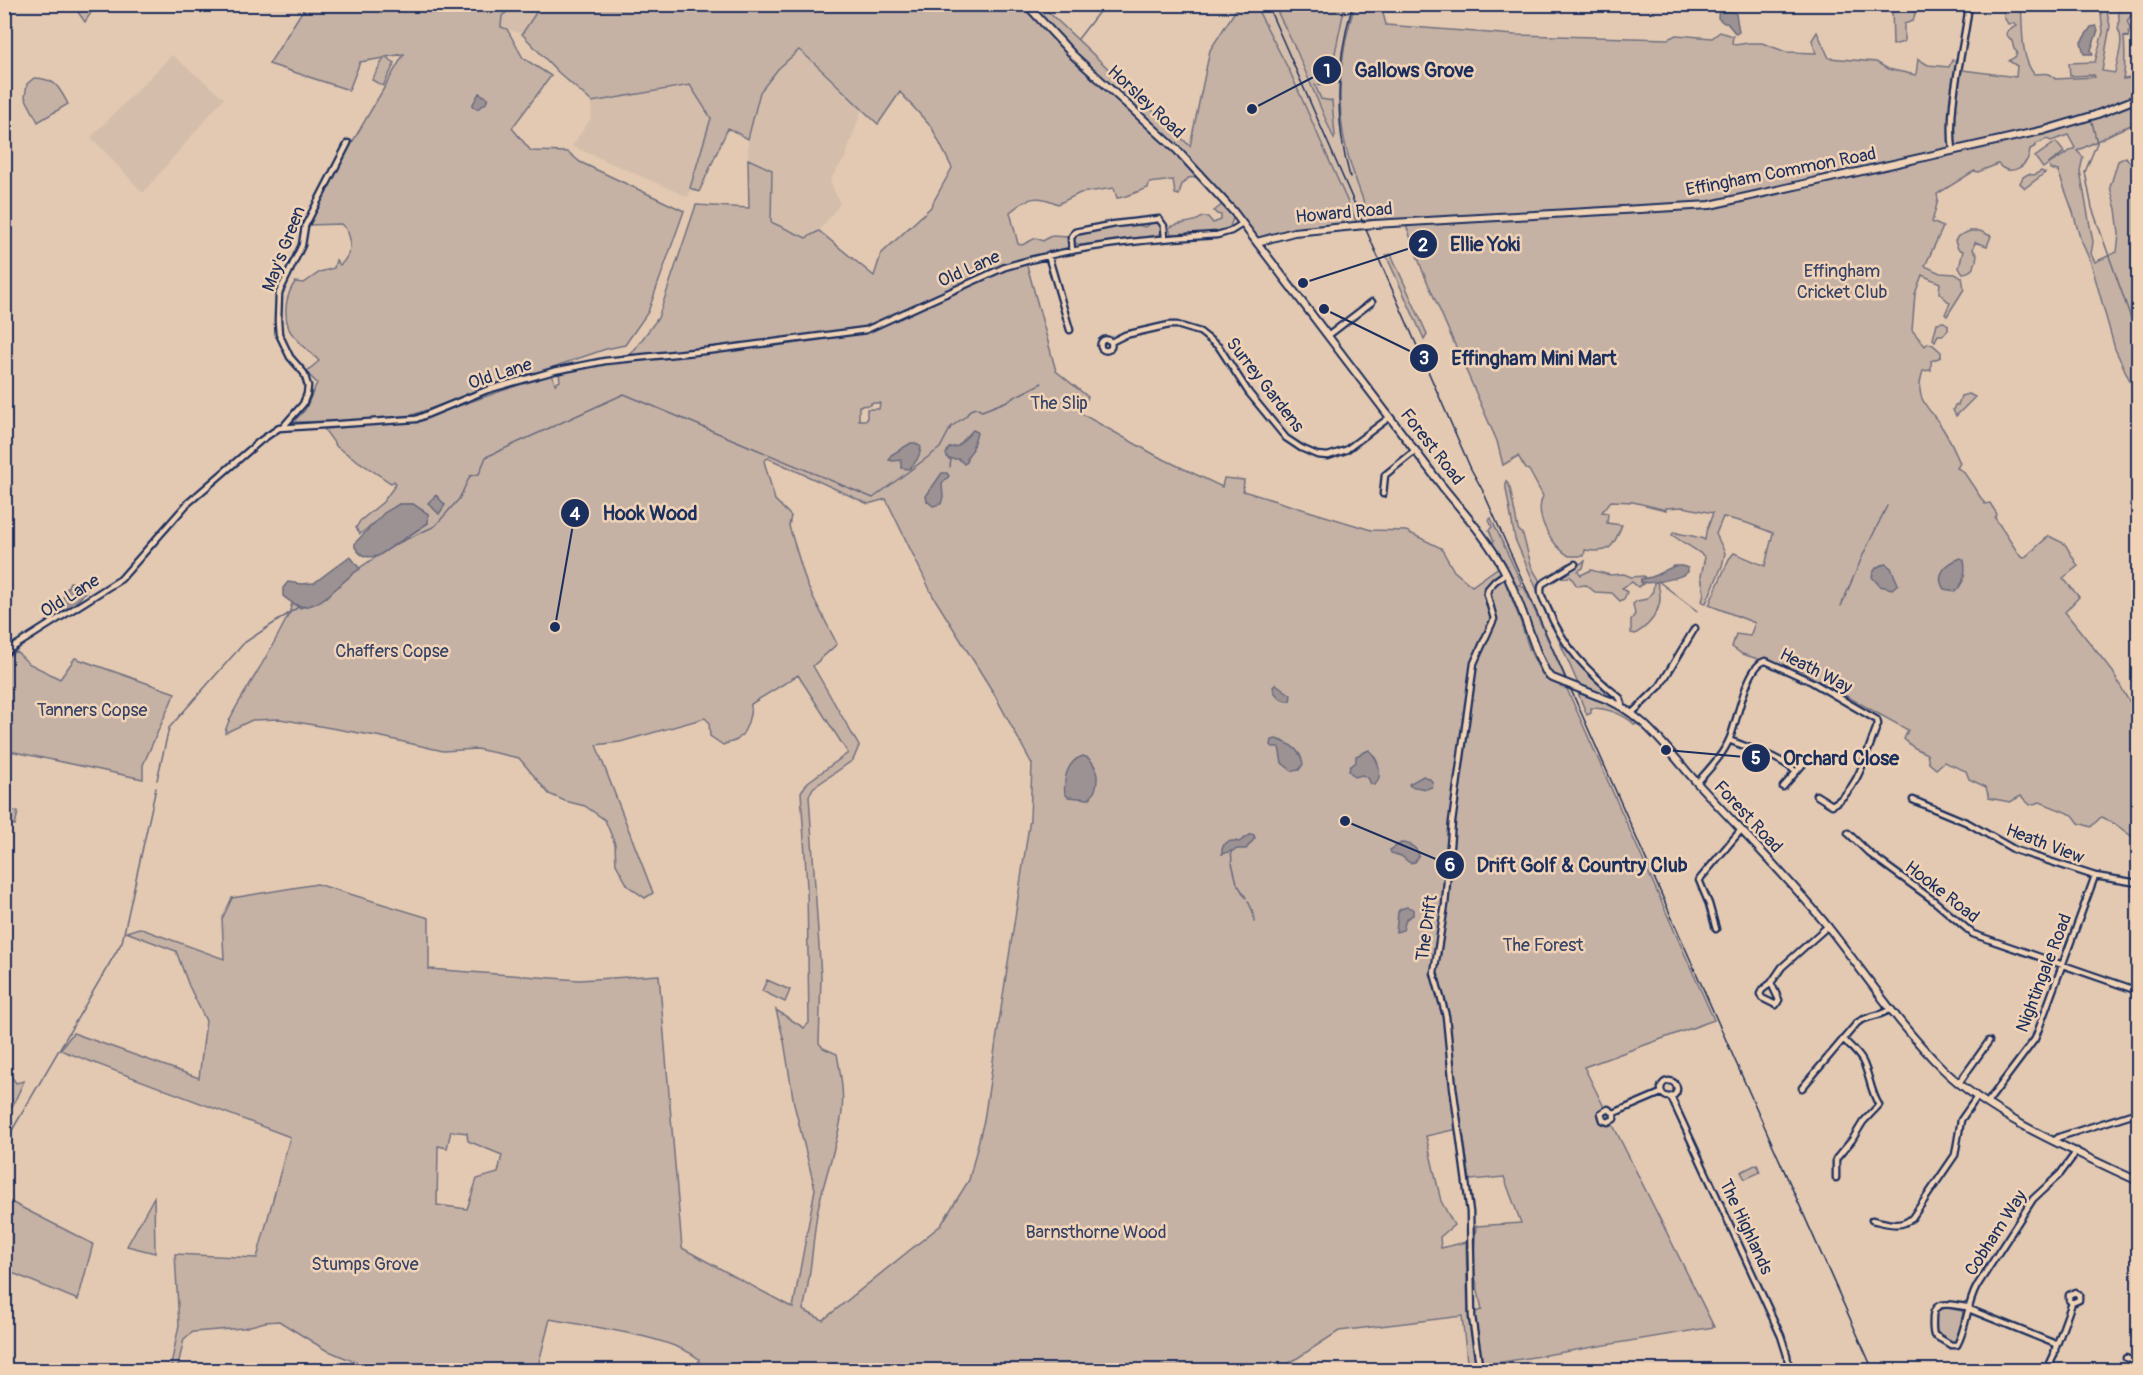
<svg xmlns="http://www.w3.org/2000/svg" width="2143" height="1375" font-family="Pangolin,sans-serif">
  <style>
    .built { fill: #d4beab }
    .green { fill: #c6b2a4; stroke: #707081; stroke-width: 1.5; fill-rule: evenodd }
    .water { fill: #9c9293; stroke: #686a7e; stroke-width: 1.5 }
    .lines { fill: none; stroke-linecap: round; stroke-linejoin: round }
    .stream { stroke: #686a7e; stroke-width: 1.5 }
    .street-casing { stroke: #1b2f5e; stroke-width: 9 }
    .secondary-casing { stroke: #1b2f5e; stroke-width: 10 }
    .street { stroke: #f0d3b6; stroke-width: 4.5 }
    .secondary { stroke: #f0d3b6; stroke-width: 6 }
    .rail { stroke: #1b2f5e; stroke-width: 1.5 }
    .secondary-bridge-casing { stroke: #1b2f5e; stroke-width: 10; stroke-linecap: butt }
    .secondary-bridge { stroke: #f0d3b6; stroke-width: 6 }
    .labels { text-anchor: middle; dominant-baseline: central; stroke-width: 5; stroke-linejoin: round; paint-order: stroke }
    .street-label { font-size: 18px; fill: #1b2f5e; stroke: #f0d3b6 }
    .park-label { font-size: 18px; fill: #354368; stroke: #f0d3b6 }
    .leader { fill: none; stroke: #1b2f5e; stroke-width: 2 }
    .callout-dot { fill: #1b2f5e; stroke: #f0d3b6; stroke-width: 2 }
    .mark-label { font-size: 18px; text-anchor: middle; font-weight: bold; fill: #fff }
    .callout-label { font-size: 20px; text-anchor: middle; font-weight: bold; fill: #1b2f5e; stroke: #f0d3b6; stroke-width: 5; stroke-linejoin: round; paint-order: stroke }
  </style>
  <rect width="100%" height="100%" fill="#e3c9b1"/>
  <filter id="ink" filterUnits="userSpaceOnUse"><feTurbulence type="fractalNoise" baseFrequency=".0167" numOctaves="2"/><feDisplacementMap in="SourceGraphic" scale="12" xChannelSelector="R" yChannelSelector="G"/><feConvolveMatrix kernelMatrix="1 2 1 2 8 2 1 2 1" color-interpolation-filters="sRGB"/></filter>
  <g filter="url(#ink)">
    <path class="built" d="M516,5H541L522,34L501,27L502,16Z
      M1255,5H1274L1310,85L1333,83L1335,53L1345,5H1355L1345,44L1341,101L1343,134L1352,167L1371,222L1357,223L1290,72Z
      M799,50L824,70L862,109L845,158L830,180L840,204L819,231L806,238L771,221L772,170L748,159V139L760,92L778,69Z
      M172,55L224,98L143,193L91,137Z
      M690,85L711,118L688,197L572,146L591,118L592,102Z"/>
    <path class="green" d="M73,5H96L85,22Z
      M306,5H516L502,16L501,27L507,29L523,58L551,76L512,128L531,151L568,152L580,162L684,211L648,312L625,345L606,349L412,415L353,421L293,422L305,410L317,383L306,372L319,361C312,353 293,338 289,329C283,313 286,295 295,282L304,283L320,272L334,268L336,260L340,265C353,254 354,235 341,224L308,225L350,146L404,54L386,57L395,63L383,86L372,80L384,58L360,62L349,90L269,64Z
      M541,5H1041L1190,146L1210,50L1239,5H1255L1290,72L1357,223L1282,232L1264,238L1257,237L1198,177L1188,178L1187,180L1182,184L1179,195L1175,194L1173,180L1149,183L1148,188C1137,191 1128,197 1117,198L1114,188L1080,193L1058,204C1037,194 1028,197 1010,212L1018,244L1022,245L1036,238L1043,241L1051,236L1068,237L1069,246L1066,249L1025,258L1056,371L1088,397L1080,413L1157,456L1222,487L1224,478L1244,480L1243,491L1371,530L1406,531L1441,548L1454,571L1472,586L1499,567L1519,617L1530,651L1539,669L1547,679L1567,689L1714,1020L1584,1067L1714,1327L1491,1364V1370H1468L1462,1316L1339,1331L1279,1370H767L766,1366L738,1363V1367H710L706,1370H698L699,1359C668,1335 590,1327 550,1319L537,1370H374L324,1349L279,1321L265,1322L243,1328L193,1332L184,1339L177,1370H170L179,1325L175,1254L257,1258L290,1137L60,1050L73,1033L199,1078L206,1021L189,986L176,951L126,932L139,928L224,959L222,919L232,898L317,884L429,918V969L579,980L659,975L682,1248L793,1308L815,1189L794,1104L784,1041L776,1010L804,1028L809,1023L807,887L801,792L808,782L848,753L798,675L751,704C751,715 747,732 737,740C733,742 727,743 723,745L710,736L709,722L705,718L620,742L596,745L653,893L645,898L628,886L616,864L615,844L605,820L585,806L565,801L549,794L519,758L477,749L443,751L382,737L280,719L252,720L225,733C227,719 243,696 250,684C264,661 277,638 289,614L292,603L300,608L311,605L328,596L350,574L428,523V514L413,504H399L360,534L356,528L360,521L383,502L396,484L394,481L391,483L337,447L324,429L416,421L552,373L555,384L560,381L559,372L632,353L658,318L696,205L749,208L748,159L772,170L771,222L806,238L819,231L874,276L881,254L930,208L952,168L932,128L900,92L878,124C851,100 827,73 799,50L778,69L760,92L748,139L728,128L699,192L690,188L711,118L690,85L592,102L558,72L522,34ZM871,403H880L879,409H867V420H859V406L871,405ZM768,458L868,504L886,499L933,596L993,692L1032,764L1030,819L984,1120L969,1180L941,1225L823,1320L803,1310C811,1279 812,1246 817,1214C823,1182 835,1151 841,1119C845,1097 841,1076 837,1054L823,1048L819,1043L821,977L809,796L813,788L853,760L859,746L813,666L837,644L807,585L789,526L791,516L775,500L764,461ZM1462,1128L1470,1180L1504,1177L1521,1223L1476,1226L1473,1266L1482,1310L1468,1314L1466,1242L1441,1248L1440,1237L1454,1225L1441,1201L1426,1136ZM451,1131L467,1133L468,1141L502,1155L498,1173L477,1179L467,1209L437,1205L438,1146L447,1148Z
      M1274,5H1345L1335,53L1333,83L1315,85L1321,99L1332,101L1335,136L1334,139L1297,52Z
      M1355,5H1381L1386,25L1515,35L1668,39L1676,35L1712,38L1720,32L1733,36L1732,43L1735,45L1748,43H1762L1786,52L1816,53L1812,40L1817,32L1829,58L1876,62L1888,69L1916,75L1918,59L1928,65L1949,67L1952,60L1956,62V73L1963,70L2016,77L2017,66L2009,61L2016,56L2017,52L2014,49L2012,41L2006,34L2008,30L2017,26L2014,23L2008,24L2004,17L2005,5H2021C2023,26 2020,57 2034,74C2043,74 2050,71 2055,79L2095,77L2094,75L2070,76L2069,63L2095,62L2103,32L2100,5H2112V8L2107,12L2110,26L2102,71L2115,73C2117,59 2125,41 2118,29C2121,20 2117,13 2119,5H2131L2132,14L2127,21L2130,28L2128,37L2124,36C2125,50 2126,66 2123,79L2138,77V122L2117,131L2077,151L2083,157L2080,171L2093,242L2091,254L2095,262L2117,252L2119,234L2116,209L2110,187L2118,161L2126,157L2133,167L2138,199V398L2115,349L2091,263L2080,238L2073,212L2058,171L2050,169L2049,164L2075,148L2068,135L2051,141L2047,139L2036,144V146L2030,149C2030,166 2010,178 1998,164L1978,172L1974,171L1937,194L1938,200L1932,222L1943,227L1925,266L1940,273L1955,274L1962,277L1964,289L1947,316L1945,314L1950,303L1939,293L1940,283L1922,275L1915,294L1912,330L1925,346L1928,343L1933,345L1941,352V357L1931,361V370L1923,371C1913,401 1929,406 1943,429C1950,440 1955,452 1960,463L1957,468L1963,471L1985,504L1990,503L1997,514L1995,518L2020,556L2024,558L2049,536L2065,544L2078,566L2063,578L2079,597L2065,612L2113,672L2127,698L2138,713V841L2115,824L2101,817L2091,827L2079,823L2073,815L2040,802L2030,805L2021,796L2010,802L1989,798L1986,787L1969,779L1966,771L1944,762L1936,769L1929,763L1927,754L1913,747L1904,739L1908,730L1801,671L1796,669L1790,675L1758,659L1742,654L1732,647L1736,634L1750,636L1755,623L1709,605L1729,559L1734,553L1765,566L1773,533L1747,523L1723,517L1716,534L1725,553L1722,566L1706,603L1702,602L1704,592L1701,576L1705,557C1694,548 1683,543 1672,535L1674,532C1685,536 1695,535 1705,540L1706,532L1713,513L1683,507L1666,508V510L1633,502L1611,501L1602,512L1608,513L1607,523L1622,525C1612,548 1611,554 1585,550L1584,556H1569C1553,546 1533,517 1543,496L1529,470L1526,469L1518,456L1503,465L1497,441L1423,272L1406,225L1371,222C1361,193 1348,163 1343,133C1336,91 1342,45 1355,5Z
      M1892,5H1912L1915,14L1913,21L1904,24V42L1893,45Z
      M34,78C56,79 58,86 68,104L38,122L25,97L27,84Z
      M2056,142L2064,152L2043,168L2035,157Z
      M2041,171L2045,173L2025,188L2020,183L2023,177L2028,174L2034,175Z
      M1223,204L1234,216L1229,229L1220,233L1171,234L1169,228C1179,221 1193,225 1202,217H1208L1213,223L1221,220V215L1217,214L1214,211Z
      M1155,221L1162,226L1159,235L1082,245L1074,243V236L1079,232L1134,224L1145,227Z
      M1970,231H1980L1991,236L1987,246L1975,242L1973,250L1977,254C1976,264 1974,272 1963,273L1959,268L1963,251L1958,249L1955,241L1958,236Z
      M1391,254L1427,334L1424,339L1386,255Z
      M1944,322L1948,325V330L1943,335H1938L1935,341L1933,339L1937,323Z
      M1969,394L1975,397L1956,416L1953,410L1955,405H1958L1961,396Z
      M1506,480L1510,488L1518,529L1523,535L1532,568L1540,581L1538,586L1541,597L1564,645L1618,702L1590,689L1579,686L1515,539L1506,489Z
      M1491,518L1521,582L1520,585L1516,586L1505,562L1491,545L1494,541L1489,530L1492,527L1489,520Z
      M1585,561L1583,568L1578,571L1581,575L1591,570L1610,575L1624,574L1631,577L1644,576L1645,579L1641,580V582L1643,584L1638,587L1632,582L1622,588L1627,592L1624,599L1620,601L1612,593L1595,592L1586,585L1577,586L1570,576L1566,578L1557,576Z
      M1654,582H1657C1666,604 1654,623 1635,634L1631,633V620L1635,614L1633,604L1637,601L1647,599L1653,591Z
      M1524,587L1566,680L1559,678L1544,665L1516,589Z
      M16,651L28,663L60,679L75,658L175,693L143,765V779L5,750V658Z
      M1578,693L1621,709L1638,722L1635,725C1624,714 1607,708 1591,708V713L1587,715Z
      M4,809L18,812L15,825L5,822Z
      M767,980L790,990L785,1002L762,991Z
      M4,1073L11,1076L16,1083L24,1081L7,1118H5Z
      M1757,1164L1760,1172L1745,1179L1741,1172Z
      M154,1197L155,1253L127,1246Z
      M5,1199L93,1244L78,1300L5,1270Z
      M1939,1306L1962,1311L1963,1313L1957,1342L1952,1344L1935,1333V1310Z"/>
    <path class="water" d="M1719,7H1723L1724,11L1733,12L1736,14L1739,32L1736,34L1727,23H1724L1718,18Z
      M2096,26L2098,30L2091,50L2093,54H2084L2081,42L2091,27Z
      M479,93L488,98L486,103L477,109L472,106Z
      M973,430L977,432C977,438 972,441 973,449L967,457V462L964,464L959,459H948L946,454L949,448L958,446Z
      M911,443H915L921,447C920,457 916,463 909,469L901,468V460L893,461L889,460L891,455Z
      M942,473H947L949,476L942,484L943,497L941,504L933,506L927,501L926,496Z
      M436,495L445,505L439,514L428,503Z
      M399,504H413L428,514V523L378,556C367,558 361,557 355,547V543L384,513Z
      M350,556L360,569C343,578 322,610 300,606C294,605 288,600 283,596V588L288,582L301,584L314,583Z
      M1961,558L1964,560C1966,572 1965,584 1955,591L1944,589C1934,574 1947,563 1961,558Z
      M1886,564L1891,568L1898,584L1892,589L1880,586L1872,577C1873,569 1879,565 1886,564Z
      M1674,566H1682L1688,568V572C1681,578 1650,585 1641,582V579L1652,577Z
      M70,582L88,586C84,596 74,605 65,611L62,609L61,602Z
      M1276,684L1291,695L1290,701C1282,702 1274,695 1273,687Z
      M1276,739C1290,743 1301,750 1303,764L1299,770L1292,771L1282,763L1279,747H1273L1271,745L1272,740Z
      M1369,750C1378,759 1384,774 1375,785L1371,784L1368,778L1362,775L1355,777L1349,771L1350,767L1356,762V756Z
      M1083,756C1100,760 1101,789 1089,799L1068,797L1065,794C1063,779 1067,761 1083,756Z
      M1423,776L1430,779L1433,783L1432,787L1426,789L1410,786L1409,784Z
      M1251,834L1254,835L1255,838L1246,849H1238L1222,854C1221,843 1229,839 1239,842Z
      M1401,843C1409,843 1417,847 1419,856L1415,862L1410,863L1401,856L1391,853L1390,850Z
      M1407,907L1413,909V915L1406,919L1403,930L1396,932L1398,912L1400,909Z"/>
    <g class="lines">
      <path class="stream" d="M1078,39L1105,4
        M2092,122L2097,143L2085,172L2092,208L2138,338
        M950,467L951,459
        M392,546L435,526L459,499L470,476L479,474L486,457L624,394L873,498L940,448L951,427L966,416L970,410L976,408L982,411L1005,402L1042,383
        M1658,581L1697,611
        M1841,606L1863,555L1887,506
        M157,780L169,728L244,643L300,606
        M1231,851L1232,861
        M1232,863L1237,883
        M1238,885L1246,898
        M1248,901L1253,912L1254,922
        M4,1144L122,942L156,788"/>
      <defs>
        <path id="street" d="M1953,150C1947,102 1964,52 1969,4
          M1072,251L1071,238L1075,232L1115,224L1159,219L1164,226L1165,238
          M1048,255L1070,330
          M1329,335L1372,302
          M1100.5 345a5.5 5.5 0 1 1 11 0a5.5 5.5 0 1 1-11 0Z
          M1111,342L1125,335L1169,325H1177L1200,332L1219,347L1249,393L1286,438L1301,448L1317,455L1328,456L1346,450L1390,417
          M283,427L303,404L307,394L308,386L304,373L290,357L279,334L278,321L279,293L302,245L305,226L348,143
          M1383,494L1385,475L1416,450
          M1575,564L1542,584C1539,593 1543,599 1547,607C1563,647 1587,671 1620,698L1622,706
          M4,653L121,579L187,504L260,441L279,428L416,419L487,390L554,371L605,361L714,350L866,330L1005,267C1074,246 1145,239 1217,235L1231,231L1242,224
          M1632,713L1660,686L1695,628
          M1729,740C1753,750 1777,755 1796,772
          M1697,783C1709,769 1723,755 1730,738C1737,722 1747,663 1766,661L1812,682L1877,720L1878,724C1867,750 1859,791 1832,805L1816,795
          M1783,787L1804,763
          M1913,800L1968,823L2015,850L2095,876L2138,883
          M1848,833L1870,854L1933,900L1973,934L2138,991
          M1716,929L1709,904L1699,880L1741,830
          M1771,983L1779,1000L1776,1005L1762,998L1760,994L1762,990L1771,983L1782,967L1828,926
          M2136,1043L2138,1031
          M1661 1089a8 8 0 1 1 16 0a8 8 0 1 1-16 0Z
          M1959,1083L1989,1041
          M1802,1088L1857,1023C1868,1015 1879,1017 1891,1009
          M1671,1097L1781,1336L1787,1355L1789,1370
          M1987,1103L2035,1039L2095,876
          M1614,1113V1119L1608,1122L1603,1120L1601,1113L1608,1109L1614,1113L1661,1093
          M2055,1140L2059,1137L2138,1112
          M1836,1178V1159L1852,1140L1863,1122L1879,1105C1870,1091 1870,1075 1862,1060C1857,1052 1850,1046 1843,1039
          M1872,1220C1887,1223 1900,1229 1912,1218L1955,1155L1961,1120L1977,1097
          M2056,1347L2072,1303L2079,1300V1295L2075,1292L2069,1295V1300L2072,1303
          M2126,1358L2138,1364
          M1480,1370L1472,1317L1470,1212L1453,1087L1446,1016L1434,973L1445,905L1452,822L1474,663L1494,619L1487,594L1488,589L1495,581L1506,573
          M2047,1370L2054,1355L2056,1345L2053,1343L1971,1310L1969,1307C1956,1307 1935,1297 1933,1316C1933,1322 1932,1329 1934,1335L1951,1345H1957C1967,1327 1966,1306 1977,1286L2033,1199L2060,1174L2077,1151"/>
        <path id="secondary" d="M1026,4L1074,56L1177,150L1233,211L1442,486C1463,512 1487,538 1503,568C1518,595 1527,626 1538,655
          M1374,224L1710,205L2045,130L2095,115L2138,98
          M1257,242L1294,232L1355,226
          M1598,696C1642,710 1668,751 1698,784C1742,832 1789,878 1829,928C1866,975 1900,1027 1943,1069C1992,1117 2076,1152 2138,1181"/>
      </defs>
      <use href="#street" class="street-casing"/>
      <use href="#secondary" class="secondary-casing"/>
      <use href="#street" class="street"/>
      <use href="#secondary" class="secondary"/>
      <path class="rail" d="M1267,4L1471,469L1483,491C1614,783 1741,1078 1873,1370
        M1350,177C1334,120 1336,61 1353,4"/>
      <defs>
        <path id="secondary-bridge" d="M1355,226L1374,224
          M1538,655L1546,672L1550,677L1598,696"/>
      </defs>
      <use href="#secondary-bridge" class="secondary-bridge-casing"/>
      <use href="#secondary-bridge" class="secondary-bridge"/>
    </g>
  </g>
  <g class="labels">
    <g class="street-label">
      <text transform="translate(1146 102) rotate(43)">Horsley Road</text>
      <text transform="translate(1781 172) rotate(-11)">Effingham Common Road</text>
      <text transform="translate(1344 213) rotate(-5)">Howard Road</text>
      <text transform="translate(284 249) rotate(-69)">May's Green</text>
      <text transform="translate(969 269) rotate(-24)">Old Lane</text>
      <text transform="translate(500 374) rotate(-18)">Old Lane</text>
      <text transform="translate(1265 385) rotate(52)">Surrey Gardens</text>
      <text transform="translate(1432 447) rotate(52)">Forest Road</text>
      <text transform="translate(70 596) rotate(-32)">Old Lane</text>
      <text transform="translate(1816 671) rotate(27)">Heath Way</text>
      <text transform="translate(1748 817) rotate(47)">Forest Road</text>
      <text transform="translate(2045 844) rotate(21)">Heath View</text>
      <text transform="translate(1942 892) rotate(38)">Hooke Road</text>
      <text transform="translate(1427 928) rotate(-82)">The Drift</text>
      <text transform="translate(2044 973) rotate(-69)">Nightingale Road</text>
      <text transform="translate(1746 1227) rotate(65)">The Highlands</text>
      <text transform="translate(1996 1233) rotate(-57)">Cobham Way</text>
    </g>
    <g class="park-label">
      <text x="1842" y="271">Effingham<tspan x="1842" dy="21">Cricket Club</tspan></text>
      <text x="1059" y="403">The Slip</text>
      <text x="392" y="651">Chaffers Copse</text>
      <text x="92" y="710">Tanners Copse</text>
      <text x="1543" y="945">The Forest</text>
      <text x="1096" y="1232">Barnsthorne Wood</text>
      <text x="365" y="1264">Stumps Grove</text>
    </g>
  </g>
  <path class="leader" d="M1252 109L1327 70M1303 283L1423 244M1324 309L1424 358M555 627L575 513M1666 750L1756 758M1345 821L1450 865"/>
  <g class="callout-dot">
    <circle cx="1252" cy="109" r="6"/>
    <circle cx="1303" cy="283" r="6"/>
    <circle cx="1324" cy="309" r="6"/>
    <circle cx="555" cy="627" r="6"/>
    <circle cx="1666" cy="750" r="6"/>
    <circle cx="1345" cy="821" r="6"/>
    <circle cx="1327" cy="70" r="15"/>
    <circle cx="1423" cy="244" r="15"/>
    <circle cx="1424" cy="358" r="15"/>
    <circle cx="575" cy="513" r="15"/>
    <circle cx="1756" cy="758" r="15"/>
    <circle cx="1450" cy="865" r="15"/>
  </g>
  <g class="mark-label">
    <text x="1327" y="77">1</text>
    <text x="1423" y="251">2</text>
    <text x="1424" y="364">3</text>
    <text x="575" y="520">4</text>
    <text x="1756" y="764">5</text>
    <text x="1450" y="871">6</text>
  </g>
  <g class="callout-label">
    <text x="1414" y="77">Gallows Grove</text>
    <text x="1485" y="251">Ellie Yoki</text>
    <text x="1534" y="365">Effingham Mini Mart</text>
    <text x="650" y="520">Hook Wood</text>
    <text x="1841" y="765">Orchard Close</text>
    <text x="1582" y="872">Drift Golf &amp; Country Club</text>
  </g>
  <rect width="2143" height="1375" fill="none" stroke="#f0d3b6" stroke-width="24"/>
  <rect x="12" y="12" width="2119" height="1351" fill="none" stroke="#1b2f5e" stroke-width="2" filter="url(#ink)"/>
</svg>
